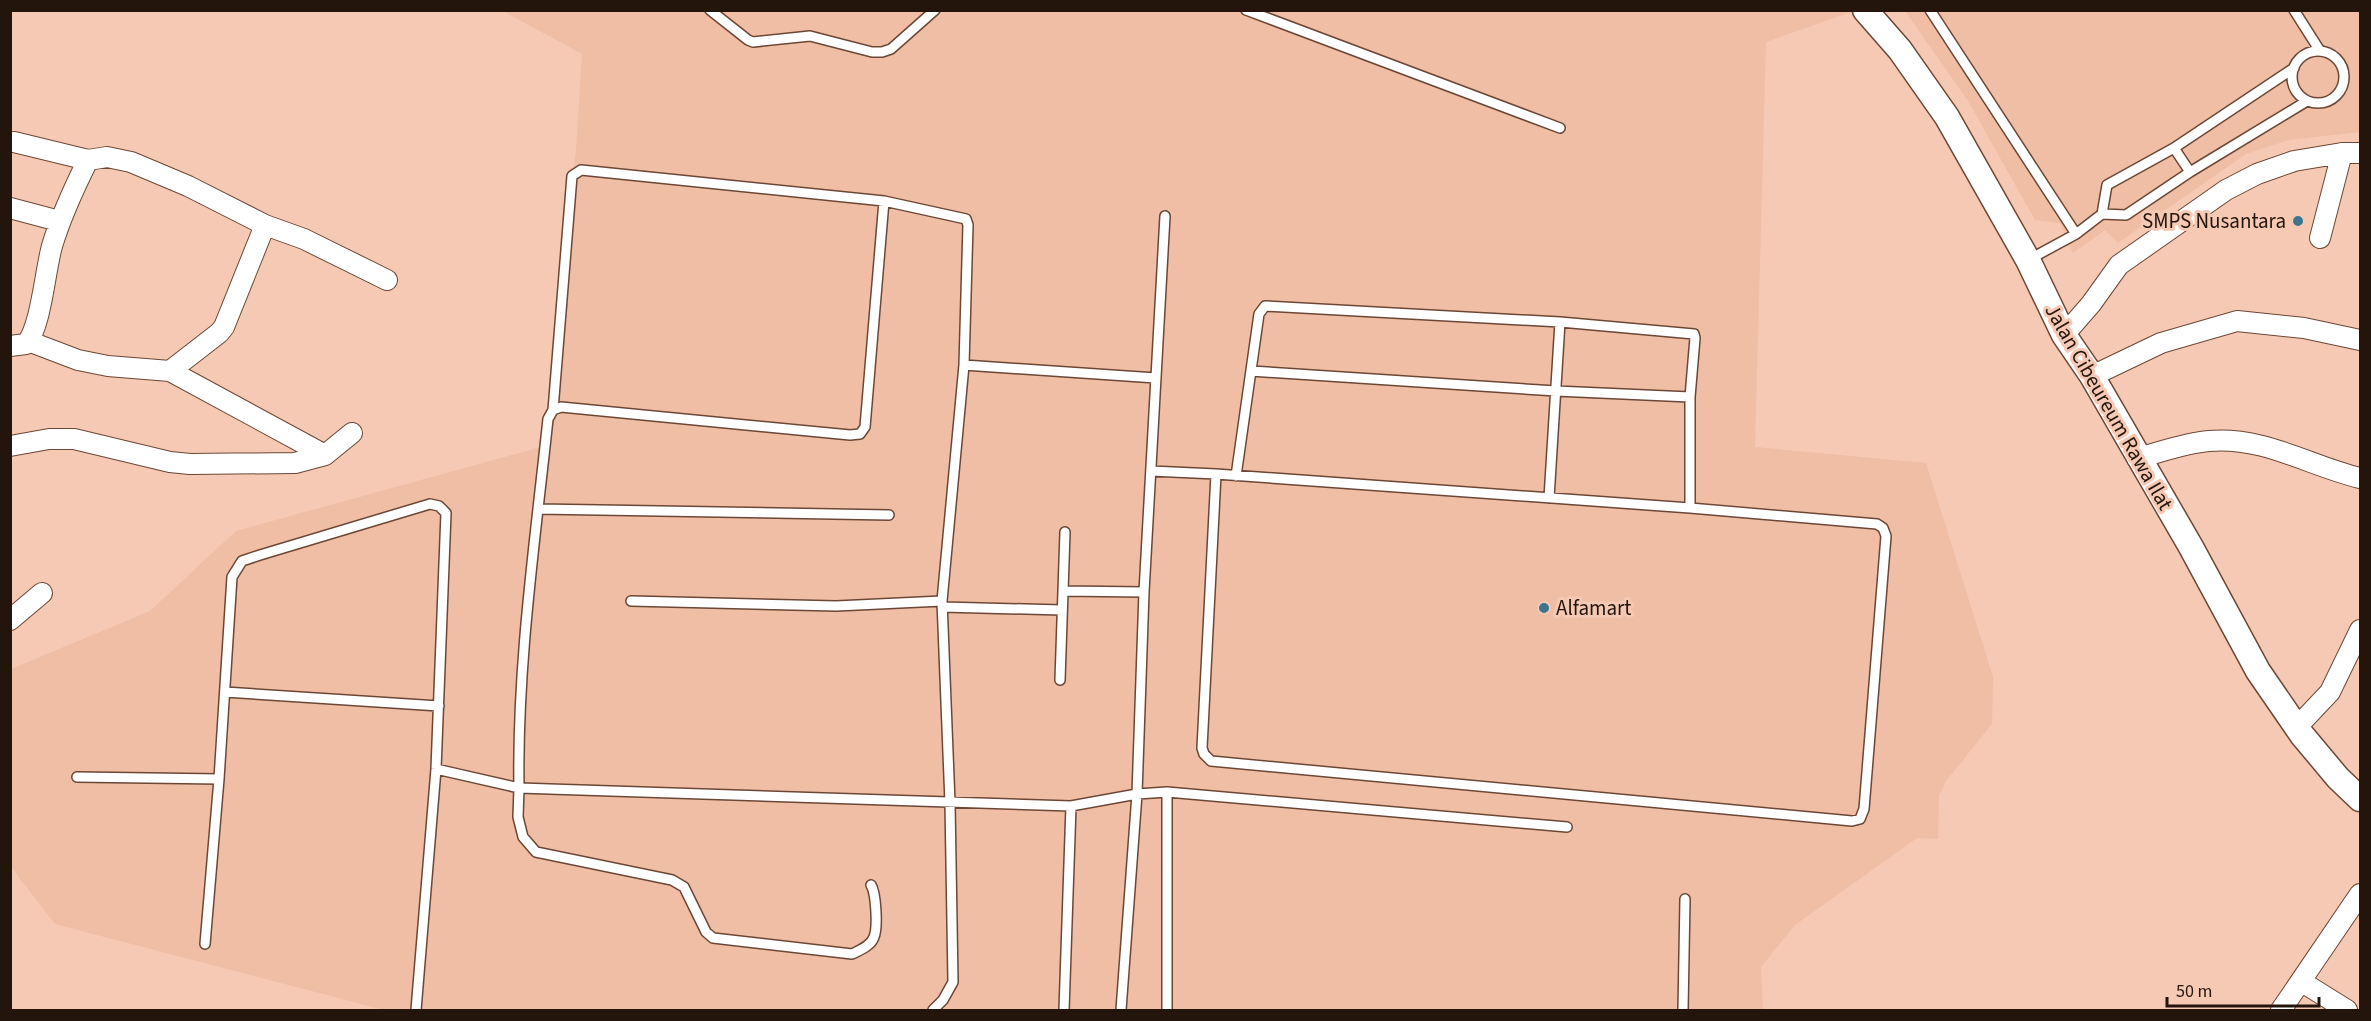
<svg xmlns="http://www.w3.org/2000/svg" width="2371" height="1021" font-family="'Source Sans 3',sans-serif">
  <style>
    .built { fill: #f0bda5 }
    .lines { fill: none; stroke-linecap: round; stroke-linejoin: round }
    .service-casing { stroke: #6c4735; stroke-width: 12 }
    .minor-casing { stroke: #6c4735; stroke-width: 22 }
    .tertiary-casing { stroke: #6c4735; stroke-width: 27 }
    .service { stroke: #fff; stroke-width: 9 }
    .minor { stroke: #fff; stroke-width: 20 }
    .tertiary { stroke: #fff; stroke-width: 24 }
    .poi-dot { fill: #3b768e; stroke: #f6c9b4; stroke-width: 2 }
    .labels { text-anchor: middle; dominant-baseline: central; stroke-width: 6; stroke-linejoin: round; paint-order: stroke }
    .poi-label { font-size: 21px; fill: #23140c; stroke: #f6c9b4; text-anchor: end }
    .street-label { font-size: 21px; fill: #23140c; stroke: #f6c9b4 }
  </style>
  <rect width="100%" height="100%" fill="#f6c9b4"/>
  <path class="built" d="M503,11H1854L1766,42L1755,447L1926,463L1993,677L1992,724L1946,781L1939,796L1938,839L1917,838L1795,925L1761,967L1763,1010H384L55,924L11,867V669L150,611L236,531L548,445L576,150L582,54Z
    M1905,11H2360V132L2289,140L2246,154L2118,243L2105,230L2073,253L2060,223L2035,220L1968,101Z"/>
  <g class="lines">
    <defs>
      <path id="service" d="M710,10L748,40L753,42L810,36L872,52H882L891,49L935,10
        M1246,10L1560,128
        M1930,10L2076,234L2102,214L2126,215L2190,172L2307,101
        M2294,10L2320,51
        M2292 77a26 26 0 1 1 52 0a26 26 0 1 1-52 0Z
        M2174,148L2190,172
        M884,201L865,427L860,434L850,435L561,407L553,410L548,419C535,542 517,665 519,788L1071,806L1137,794L1167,792L1567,827
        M2102,214L2107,185L2174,148L2294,68
        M2028,260L2076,234
        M964,365L1156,378
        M1251,371L1556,391L1690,397
        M553,410L572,176L581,170L884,201L966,219L968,225L964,365L942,601L950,803L953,982L943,1000L933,1010
        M1151,471L1216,474L1690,508L1877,524L1883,528L1886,536L1864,809L1860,819L1852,821L1211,761L1204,754L1202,748L1216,474
        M1236,476L1259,314L1265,306L1560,322L1694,334L1695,338L1690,397V508
        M1549,498L1560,322
        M539,509L889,515
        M1063,591L1144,592
        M631,601L836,606L942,601
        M942,607L1062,610
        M1060,680L1065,532
        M225,692L439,706
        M436,769L519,788L518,817L523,837L536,852L672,880L684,887L706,932L713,938L852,954C860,950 871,946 874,937C878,927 876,893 871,885
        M77,777L219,779
        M205,944L219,779L232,577L242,561L260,555L430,504L439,506L446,513L436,769L416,1010
        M1064,1010L1071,806
        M1121,1010L1137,794L1144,592L1165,216
        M1167,1010V792
        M1683,1010L1685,899"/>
      <path id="minor" d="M14,142L88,160L107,157L131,162L188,186L265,225L304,239L387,280
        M10,208L59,221
        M2320,238L2342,153
        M2064,335L2091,304L2119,265L2226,190L2257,174L2294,161L2342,153H2360
        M28,341L78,360L108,366L170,371L325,455
        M10,346L26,344C41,327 45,271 52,246C61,216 74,188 88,160
        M170,371L219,333L224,327L265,225
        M2092,376L2161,343L2237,321L2304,328L2360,340
        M10,446L49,439H74L170,462L190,464L295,463L325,455L352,433
        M2137,458C2161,452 2185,443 2209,441C2263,436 2310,466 2360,478
        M10,620L42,593
        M2297,727L2330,692L2360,630
        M2302,982L2347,1010
        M2281,1010L2360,894"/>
      <path id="tertiary" d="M1865,10L1900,50L1947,117L2028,260L2064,335L2092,376L2191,547L2258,671L2302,735L2338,778L2360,799"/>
    </defs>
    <use href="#service" class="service-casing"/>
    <use href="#minor" class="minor-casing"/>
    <use href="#tertiary" class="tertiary-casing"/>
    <use href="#service" class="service"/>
    <use href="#minor" class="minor"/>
    <use href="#tertiary" class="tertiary"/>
  </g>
  <g class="poi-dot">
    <circle cx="2298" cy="221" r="6"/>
    <circle cx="1544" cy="608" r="6"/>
  </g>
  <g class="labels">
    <g class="poi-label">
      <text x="2286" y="221">SMPS Nusantara</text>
      <text x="1556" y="608" text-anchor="start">Alfamart</text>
    </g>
    <g class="street-label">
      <text transform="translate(2109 407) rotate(60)">Jalan Cibeureum Rawa Ilat</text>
    </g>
  </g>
  <rect width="2371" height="1021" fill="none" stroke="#23140c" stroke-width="24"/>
  <path d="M2167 997v9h152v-9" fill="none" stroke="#23140c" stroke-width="3"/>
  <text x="2176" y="997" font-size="18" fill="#23140c" stroke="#f6c9b4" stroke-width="4.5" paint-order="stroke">50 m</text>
</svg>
